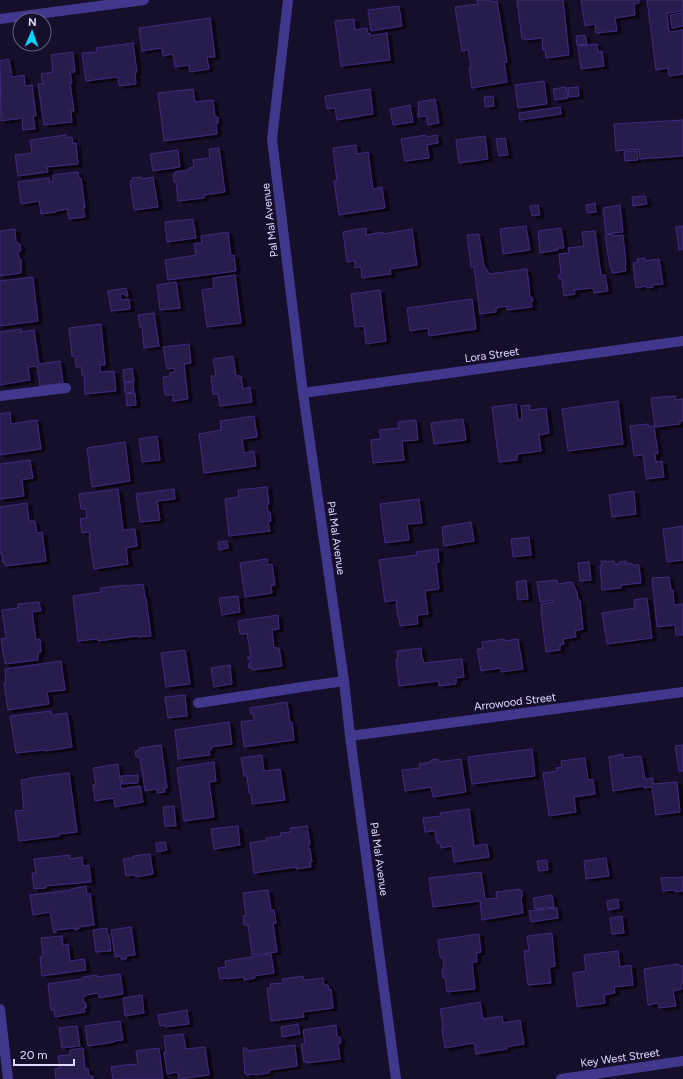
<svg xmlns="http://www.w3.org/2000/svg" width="683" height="1079" font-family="Figtree,sans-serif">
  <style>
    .building { fill: #281a4e; stroke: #402b7b; filter: url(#shadow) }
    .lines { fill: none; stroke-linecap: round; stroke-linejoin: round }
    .service { stroke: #41388e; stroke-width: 10 }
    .minor { stroke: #41388e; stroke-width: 10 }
    .tertiary { stroke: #41388e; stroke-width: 10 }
    .labels { text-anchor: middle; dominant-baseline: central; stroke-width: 3; stroke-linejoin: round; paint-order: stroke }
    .street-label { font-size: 11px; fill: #e1daff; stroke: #160f2c }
  </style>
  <defs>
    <filter id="shadow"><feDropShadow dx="4.5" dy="2.5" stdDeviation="0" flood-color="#0009"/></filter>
  </defs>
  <rect width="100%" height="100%" fill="#160f2c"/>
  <path class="building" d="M477,0H490L491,2L497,1L507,62H504L507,82L472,88L469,68H471L468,50L462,51L455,7L478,4Z
    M517,0H563L569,55L546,58L545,50H543L542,38L525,40V38L522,39Z
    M581,0H639V3L634,4L635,15L615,18L617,31L596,33L595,24L585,26Z
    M647,0H683V11L667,13L669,32L683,30V74L669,76L668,68L656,70Z
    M399,6L402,26L371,31L368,10Z
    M683,13V26L672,28L670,15Z
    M210,18L215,57H207L209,69L190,72L189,65L175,67L173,54L163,56L162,48L142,51L139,28Z
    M354,19L355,30L367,28L368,34L370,33V36L387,33L390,60L341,66L335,21Z
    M585,35L587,44L577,45L576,36Z
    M133,43L137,72L135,73L136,84L119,86L118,77L86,81L82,53L97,52L96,48Z
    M597,44L598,52L602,51L604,66L581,69L578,46Z
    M73,52L75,72H70L72,83H70L74,111H71L72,122L44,125L38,84H43L41,74L53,72L51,55Z
    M9,59L12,77L24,75L25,86L32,85L36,116H33L35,129L23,130L22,118L1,121L0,61Z
    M544,81L547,104L518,108L515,85Z
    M566,87L568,98L555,100L553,89Z
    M578,87L579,96L569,97L568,88Z
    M193,89L195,102L213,100L215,117H218V123H216L217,134L164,141L158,93Z
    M370,89L373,114L337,120L335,108L327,109L325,96Z
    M493,96L494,106L485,107L484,97Z
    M435,99L439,123L428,125L426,116L418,117V112L419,111L418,102Z
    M410,105L413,122L393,125L390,109Z
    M560,107L561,114L520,120L519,113Z
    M683,120V156L640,159L639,149L616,151L614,124Z
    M66,135V138L72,137L73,144L76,143L78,164L47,167L48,172L18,176L15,155L32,153L30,140Z
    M426,135L427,137L437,135L438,143L427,145L429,158L405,161L401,139Z
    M485,136L488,159L459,163L456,140Z
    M505,138L508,155L499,156L496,139Z
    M356,145L357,154L368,152L373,189L382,187L385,208L339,215L334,181H337L333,148Z
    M219,148L225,192L204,195V198L178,201L176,182H174L173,175L175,174V172L189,170V168L194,167L193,160L210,158L209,149Z
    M178,150L180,167L153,171L150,154Z
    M637,151L638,160L625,161L624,152Z
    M78,172L79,178H81L85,208H83L85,217L69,219L67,209L56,211V212L41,214L39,201L21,204L18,182L49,178L50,182H53V175Z
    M141,177L142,179L153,177L158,207L134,210L130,181L133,180L132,178Z
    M645,196L647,204L633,206L632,197Z
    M595,203L596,212L587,213L586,205Z
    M538,205L540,215L532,216L530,206Z
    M620,205L623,232L606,234L603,208Z
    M193,219L196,238L167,242L165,222Z
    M526,226L530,250L503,254L500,229Z
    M683,226V249L679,250L676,227Z
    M366,228V235L383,232V234L412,229L417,265L390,269L391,274L362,278L361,267L355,268V261L347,262L343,232Z
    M561,228L564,248H557L558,250L540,253L538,231Z
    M15,229L16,242L20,244L21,250L18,253L19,258L21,259V273L0,276V231Z
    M595,231L601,275H605L608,291L594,293L593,288L574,290L575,294L564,296L562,279H559L558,275L561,274L559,254L569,253L568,248L584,246L582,232Z
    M228,232L231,256L234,255L236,271L168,280L165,260L196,255L194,244L202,243L201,236Z
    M479,234L484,266L490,274L527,269L530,297H532L533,301L531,302L532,307L507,310V306L496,308V312L480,314L474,267H471L467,235Z
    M612,234V236L623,235L626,265H625L626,271L612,273L611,267H610L605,235Z
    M645,258V261L659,259L663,284L652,285L653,287L647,288L646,286L636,288L633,263L638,262L637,259Z
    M235,275L241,323L207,327L202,290L214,288L213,278Z
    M33,277L38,321L0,326V281Z
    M176,282L180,308L160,310L157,285Z
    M126,288L128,296H125L124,294H120L121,300L129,299L130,309L111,311L108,291Z
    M380,290L386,341L366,344L364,326L355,327L351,294Z
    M472,299L476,329L429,336L428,328L410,331L407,308Z
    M154,313L159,346L144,348L142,327H140L138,315Z
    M101,324L105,365H100V372L114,371L116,391L85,394L84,375H82L81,367H76L75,356H72L69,328Z
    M21,329V332L34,330L39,364L60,361L63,383L40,386L37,366L28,367L30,380L0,385V332Z
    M189,344L191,363L184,364L188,399L173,401V395H165L163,377L170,376V373L175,372L174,368L167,369L163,347Z
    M233,356L236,376H241L243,389L250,387L252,402L220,406L218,394H213L211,376H216L213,359Z
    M132,368L134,381L124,382L123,370Z
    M133,382L134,392L125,393L124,383Z
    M135,393L136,405L127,406L126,394Z
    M675,396L676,400L683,399V421H680V424L655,427L651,398Z
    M618,401L623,444L568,451L562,409Z
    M516,404L518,420L522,419L521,406L530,405V410L546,408L549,433L539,435L541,451L517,454V460L499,462L492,407Z
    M10,412L11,424L37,420L41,449L0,455V414Z
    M254,416L257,437L242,439L244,453L254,451L256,466L204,473L199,434L221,430L220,421Z
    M463,419L466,440L434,444L431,423Z
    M416,420L418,440L402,441L404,460L373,463L371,440L381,439L379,430L399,428L398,422Z
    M648,424L649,427L654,426L658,453L655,454L656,462L662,461L664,477L646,479L643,455L634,456L630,426Z
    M157,436L160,460L142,462L139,439Z
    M125,442L130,481L92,487L87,448Z
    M30,460L33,478L22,480L24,496L0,499V464Z
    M267,487L269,504H267L268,512H270L271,521H268L270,531L229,536L225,499L239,497L238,490Z
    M118,489L123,530L135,529L137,546L126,548L128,564L94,569L89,537H90L89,532L82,533L80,519L87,518L86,509H81L79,494Z
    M174,489L175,499L157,501L160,520L140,522L136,494Z
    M634,491L636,514L612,517L609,495Z
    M419,499L422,523L407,524L409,540L385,543L380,504Z
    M27,503L29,521H35L37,533L42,532L46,561L5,566V563H3L2,553L0,554V507Z
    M471,522L474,541L444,546L442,527Z
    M683,526V560L667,562L663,529Z
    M529,537L531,555L513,557L511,539Z
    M227,541L228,548L219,550L218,542Z
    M438,549L439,562L436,563L439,589L425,591L428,614L417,615L418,624L400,626L399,617L398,618L396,600L385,602L379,560L417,555L416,552Z
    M267,559L268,565L272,564L275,585L271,586L272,593L245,597L240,563Z
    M601,561H606V562L614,561V564H620L619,562L626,561V564L632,563V565H639L641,583L621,585V588L602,590L600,566H602Z
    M589,562L591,580L580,581L578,563Z
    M669,577L671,590H673L674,605L683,604V635H676L675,625L657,627L652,578Z
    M526,580L528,599L518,600L516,582Z
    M557,580V584L572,582L577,592L578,600H580L583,629L575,631L576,637L563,639L564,644L560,645V650L546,652L541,611H542L541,604L553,602V600L540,602L537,582Z
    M143,584L145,598H146L151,636L138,637L137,636L98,641L97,639L78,641L73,596L101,592L100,588L126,585L127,586Z
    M238,596L240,612L222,615L219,598Z
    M647,598L652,638L607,644L602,613L635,608L634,600Z
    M39,602L41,611L32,612L36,640L40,639L41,652L38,653V660L5,664V659H4L1,639L6,638L2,610L18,608V604Z
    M278,615L279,629L272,630L274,648H279L282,666L252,670V668H249L248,664H251L250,659H248L247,657H251L247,634H240L238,621Z
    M504,639L505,641L518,639L523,669L501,672V668L481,671L477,649L483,648L482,642Z
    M421,648L422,659H423L424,663L462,659L464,677L456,678V684L439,686V681L399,686L396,659L398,658L397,651Z
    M185,650L190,684L166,687L161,653Z
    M61,661L65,690L47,692L49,704L8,710L4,683L6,682L5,669Z
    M230,665L232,684L214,687L211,668Z
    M185,695L187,716L168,718L165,697Z
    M287,702L290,723L292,722L294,740L244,747L241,722L254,720L253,713L251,714L250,708Z
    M51,711L52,715L67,713L72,747L45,751L44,750L16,753L10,716Z
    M229,722L232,744L211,747V750L209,751L210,755L178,759L175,730Z
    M161,745L167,788H164L165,792L157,793V789L145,791L140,757H136L135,751H139V748Z
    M683,745V771H679L675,746Z
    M532,749L535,776L472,784L468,757Z
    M623,754V758L641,756L645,779L653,778V784L677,782L680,812L656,815L652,787L644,788V786L613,791L609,757Z
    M262,755L264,771L280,769L285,800L252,804L251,793H249L247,776H244L241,758Z
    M585,758L588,780L593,779L595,794L574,797L576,812L549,816L543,773L557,771L556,768L562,767L561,761Z
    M438,759V762L461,759L466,792L433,797L431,787L405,791L402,770L420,768L419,764L431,762V760Z
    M214,762L216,781L209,782L214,817L184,821L177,768Z
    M118,764L121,789L140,786L143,802L115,807L114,798L95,801L93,785H96L93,768Z
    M69,773L77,832L59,834V836L19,841L15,811L24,810L21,780L29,779V778Z
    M138,775V783L122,784L121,776Z
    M174,806L176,826H165L163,807Z
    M469,809L474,846L487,844L489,857L454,862L452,846L441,848L440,843H437L435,831L425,832L423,818L441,816L440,813Z
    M238,826L240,845L214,849L211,829Z
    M307,826L310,845H308L309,849H310L312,862H310L311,867L296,869V867L254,873L250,843L267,840L266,838L281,836L280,833L291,832L290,828Z
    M165,842L167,850L157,852L156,843Z
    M150,854L153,874L136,877L135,875L126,876L123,859L133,858V856Z
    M70,855V859L82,857L83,866L89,865L91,882L46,886V888L34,889L32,873H36L34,859Z
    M606,858L609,876L586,879L584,861Z
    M547,860L548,870L539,871L537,861Z
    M481,872L485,899L497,898L496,892L520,889V891H522V897H521L523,913L482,920L480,901L433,907L429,878Z
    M673,877V878L683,877V891L675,892V890L663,891L661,878Z
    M86,886L87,894L90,893L94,925L79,927V929L75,930V928L56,930V932L54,933L50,912L33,915L30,895L71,890V889Z
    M268,890L271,910H274L276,923H273L277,952L252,955L248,925H244L243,916H246L243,893Z
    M552,895L554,907L535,909L533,898Z
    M618,899L619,908L608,910L607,901Z
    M557,908L558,918L531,922L529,911Z
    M622,916L624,933L612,934L610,918Z
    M131,927L135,955L126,956V959H121V956L115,957L111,930Z
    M107,928V934H109L111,951L96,952L93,930Z
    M552,933L555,966L549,967L551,983L528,985L524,951L529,950L527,936Z
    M479,934L481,952L476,953L477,962H472L475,989L447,992L445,977L443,978L442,970L444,969L443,957H440L438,940Z
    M62,936L63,945L68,944L70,961L84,959L86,970L42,976L40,957L43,956L41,938Z
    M618,951L620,967L631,965L633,985L614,987L615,993L604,995L605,1003L577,1007L573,973L586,971L584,955Z
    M271,954L274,973L254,976L255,978L244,980V977L227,979V978L220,979L218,968L226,967L225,961Z
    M678,964L679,966H683V983L681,984L682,989L673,991L676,1006L659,1008L658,1003L648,1005L644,969Z
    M120,974L123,994L99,998L98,993L86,995V996H83L84,1003H86V1008H84L85,1012L55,1017L54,1010H51L48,984L83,979V977L97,975V977Z
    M303,976L304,980L323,978L324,985H328L329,990L331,989L333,1008L303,1012L304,1017L271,1021L267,988H271L270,984L283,983L282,979Z
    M142,995L144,1013L125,1016L123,998Z
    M480,1002L483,1019L502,1016L503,1023L520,1020L524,1044L506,1047L507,1049L476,1054L474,1043L445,1048L442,1030L443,1025L440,1009Z
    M187,1010L189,1024L165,1027V1025L160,1026L158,1015Z
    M120,1021L123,1040L114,1041V1042L88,1046L85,1026Z
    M298,1024L300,1034L282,1037L281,1027Z
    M336,1025L337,1037H340L341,1043H338L340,1059L307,1063V1061L304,1062L301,1044H305L303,1030Z
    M77,1026L80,1046L62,1048L59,1028Z
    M183,1034L186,1049L205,1047L209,1075L179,1079L178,1072L167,1074L164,1052H166L164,1036Z
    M295,1045L297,1066L269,1070V1073L255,1075V1074L247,1075L246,1073L245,1074L243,1048H247V1051Z
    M83,1048L85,1069L88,1068L89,1076H93V1079H56L55,1069L60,1068L58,1056L70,1055V1050Z
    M159,1048L163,1079H113L111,1067L132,1064V1065L138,1064L136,1051Z"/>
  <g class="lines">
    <path class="service" d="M0,396L66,388
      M198,703L309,686L344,681"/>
    <path class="minor" d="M288,0L272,139L303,393L344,681L350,736L396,1079
      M303,393L683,341
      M350,736L683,692
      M0,1009L8,1079
      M561,1079L683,1061"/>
    <path class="tertiary" d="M0,19L144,0"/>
  </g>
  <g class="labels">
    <g class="street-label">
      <text transform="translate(270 220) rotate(-97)">Pal Mal Avenue</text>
      <text transform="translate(492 355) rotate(-8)">Lora Street</text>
      <text transform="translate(336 538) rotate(82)">Pal Mal Avenue</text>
      <text transform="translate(515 702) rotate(-7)">Arrowood Street</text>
      <text transform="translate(379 859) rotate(82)">Pal Mal Avenue</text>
      <text transform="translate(620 1058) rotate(-8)">Key West Street</text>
    </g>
  </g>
  <g transform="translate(32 32) rotate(2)"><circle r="19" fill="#160f2c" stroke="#676080"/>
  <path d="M0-3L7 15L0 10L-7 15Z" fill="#06d5ff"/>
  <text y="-6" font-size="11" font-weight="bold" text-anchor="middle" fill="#e1daff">N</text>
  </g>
  <path d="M14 1059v6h60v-6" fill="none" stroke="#e1daff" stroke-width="2"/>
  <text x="20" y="1059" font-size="12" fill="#e1daff" stroke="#160f2c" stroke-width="3" paint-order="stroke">20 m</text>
</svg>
